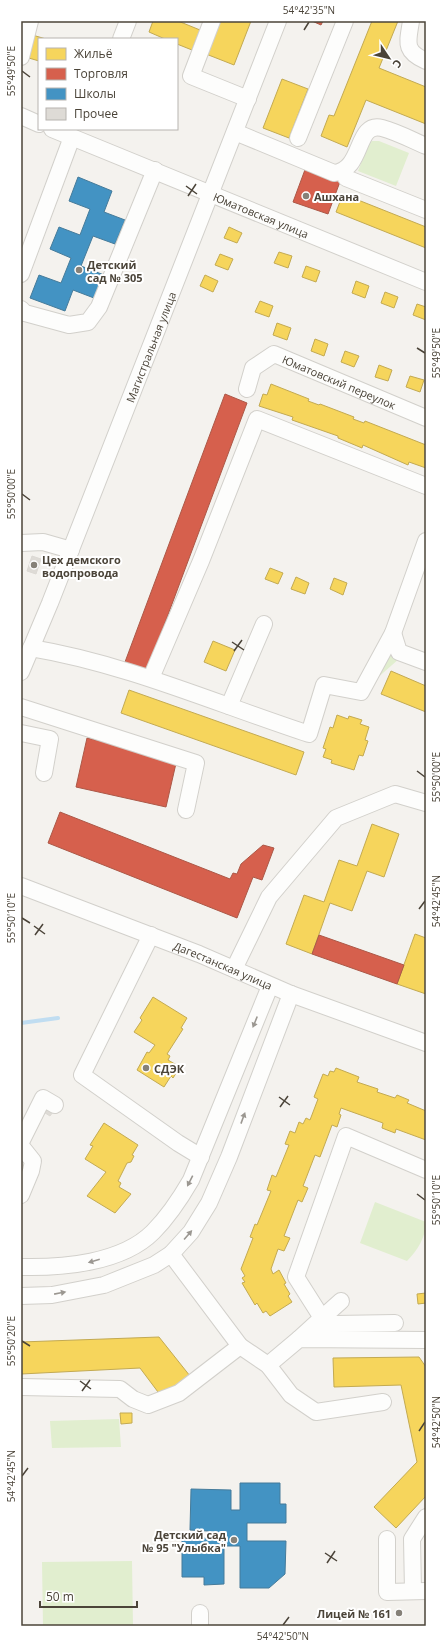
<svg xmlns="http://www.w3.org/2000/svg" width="447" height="1647" font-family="'Open Sans',sans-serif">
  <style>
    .green { fill: #e1eecf }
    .homes { fill: #f6d55c; stroke: #c3aa52 }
    .shops { fill: #d6604d; stroke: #ac5847 }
    .schools { fill: #4393c3; stroke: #457b9a }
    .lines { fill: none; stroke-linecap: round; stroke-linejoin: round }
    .stream { stroke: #c0ddf1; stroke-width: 4 }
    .building { fill: #dedbd6; stroke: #dcd9d4 }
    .minor-casing { stroke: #d2d0cb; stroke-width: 18 }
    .minor { stroke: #fdfdfc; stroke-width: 16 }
    .oneway { fill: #9b9791 }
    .ticks { fill: none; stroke: #4b4439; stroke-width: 1.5 }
    .poi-dot { fill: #868178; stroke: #fff; stroke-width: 1.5 }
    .labels { text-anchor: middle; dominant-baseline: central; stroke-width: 4; stroke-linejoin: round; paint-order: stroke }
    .poi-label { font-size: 11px; font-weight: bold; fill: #4b4439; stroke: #fff; text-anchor: start }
    .street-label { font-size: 11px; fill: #4b4439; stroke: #fff }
    .neatline { fill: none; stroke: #4b4439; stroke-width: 1.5 }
    .ticks-label { font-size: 10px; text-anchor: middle; fill: #4b4439 }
  </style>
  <rect width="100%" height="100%" fill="#f4f2ee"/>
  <path class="green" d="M372,141H379L409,153L396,186L358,171L369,143Z
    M392,655L400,658L375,680L387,658Z
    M375,1202L426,1222C426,1237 417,1251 407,1261L360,1243Z
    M119,1419L121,1447L52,1448L50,1421Z
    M132,1561L133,1626H43L42,1562Z"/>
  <path class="homes" d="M153,21H178L200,30L192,50L177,44V39H165L149,32Z
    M218,21H251L234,65L206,54Z
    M372,21H398L379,68L426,87V124L366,100L347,147L321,136L329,115L334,116Z
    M29,34L46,39H39V61L22,56Z
    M282,79L308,89L289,138L263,128Z
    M343,194L426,227V248L336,212Z
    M229,227L242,233L237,243L224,238Z
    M279,252L292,256L288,268L274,263Z
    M220,254L233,259L228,270L215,265Z
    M306,266L320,271L316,282L302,277Z
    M205,275L218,281L213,292L200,286Z
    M356,281L369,286L365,298L352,293Z
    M385,292L398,297L394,308L381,303Z
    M260,301L273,306L269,317L255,312Z
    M417,304L426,307V320L413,315Z
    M277,323L291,328L287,340L273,335Z
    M315,339L328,344L324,356L311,351Z
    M345,351L359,356L354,367L341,362Z
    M379,365L392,370L388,381L375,377Z
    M410,376L424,380L420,392L406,387Z
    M271,384L309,399L308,401L319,405L320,404L354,417L353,419L364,423L365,421L426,445V468L409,462L408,465L363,445L362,448L338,438V436L292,420L293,417L259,406L263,394L267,395Z
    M270,568L283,573L278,584L265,579Z
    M296,577L309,583L305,594L291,589Z
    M334,578L347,583L343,595L330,589Z
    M213,641L235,650L226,671L204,662Z
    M391,671L426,686V712L381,694Z
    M129,690L304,752L296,775L121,713Z
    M337,715L348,719L349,716L362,720L360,724L369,727L365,740L368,741L363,756L359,755L354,770L331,763L332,760L323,757L326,749L323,748L330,727L333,728Z
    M372,824L399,834L384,877L367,871L352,911L330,903L312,954L286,944L304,895L324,902L339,860L357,866Z
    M415,934L426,938V994L397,984Z
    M153,997L187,1018L181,1028L183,1029L167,1054L170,1056L168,1060L180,1067L173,1078L171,1076L164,1087L137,1070L147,1052L149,1053L155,1045L134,1032L142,1020L140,1018Z
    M336,1068L359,1077L357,1082L378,1089L377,1092L395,1098L397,1095L409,1100L407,1103L426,1111V1140L396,1129L395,1133L382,1128L383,1123L341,1108L339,1114L341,1115L337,1127L332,1125L320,1157L315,1155L303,1186L308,1188L302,1202L298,1200L284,1236L290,1238L284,1251L278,1249L271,1269L273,1274L279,1270L286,1283L284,1284L290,1294L288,1296L292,1302L270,1316L266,1311L263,1313L257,1303L255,1305L242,1283L245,1282L242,1278L245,1276L241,1269L253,1238L250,1237L255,1224L257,1225L271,1191L267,1190L272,1175L276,1177L289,1145L285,1144L290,1131L295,1133L299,1122L303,1124L306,1118L310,1120L318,1099L314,1097L323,1074L328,1076L330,1071L334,1072Z
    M104,1123L138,1145L132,1155L134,1156L131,1162L127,1163L118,1181L121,1183L119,1187L131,1194L115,1213L87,1196L106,1172L85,1159L93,1146L90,1145Z
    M426,1293V1303L418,1304L417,1294Z
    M159,1337L190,1376L161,1396L140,1368L21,1374V1342Z
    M419,1357L426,1367V1496L396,1528L374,1507L417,1462L401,1385L334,1387L333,1358Z
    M120,1413H132V1423L121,1424Z"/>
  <path class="shops" d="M312,21H323L321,25Z
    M306,167L341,179L328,214L293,202Z
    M225,394L247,403L147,671L125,662Z
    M87,738L177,759L166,807L76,787Z
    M60,812L230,879L233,873L237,874L241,864L263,845L274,848L262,880L253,877L237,918L48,843Z
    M319,935L404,965L397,984L312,954Z"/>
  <path class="schools" d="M78,177L112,191L104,212L125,220L115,244L93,236L81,266L104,275L94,298L73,290L65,311L30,298L39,275L61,283L71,258L50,249L59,227L80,235L90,209L69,201Z
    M240,1483H280V1504H286V1523H247V1541H286L285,1574L269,1588H240V1546H224V1584L204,1585V1577H182V1538H208V1531L190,1530L191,1489L231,1490V1510H240Z"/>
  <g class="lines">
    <path class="stream" d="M21,1023L58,1018"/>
  </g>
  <path class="building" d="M32,556L41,559L36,574L27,571Z
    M46,1104L55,1109L50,1116L42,1111Z"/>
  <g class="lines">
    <defs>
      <g id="minor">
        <path d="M212,21L191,76L248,99"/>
        <path d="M411,21C408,42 403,51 426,61"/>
        <path d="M121,39L128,21"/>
        <path d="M21,57L30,21"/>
        <path d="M21,116L39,124"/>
        <path id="s1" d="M52,129L426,282"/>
        <path d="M235,132L334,173C364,170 355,121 382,128C397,132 412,140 426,146"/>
        <path d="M298,138L345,21"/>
        <path d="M346,178L426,210"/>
        <path d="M21,274L72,137"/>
        <path d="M21,309L25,313L69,325L88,322L99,307L155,170"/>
        <path id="s2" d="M247,389L253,368L274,354L426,418"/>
        <path d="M21,543L43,542L71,550"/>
        <path d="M393,633L399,652L426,662"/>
        <path d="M31,648C127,664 217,704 309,734L324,685L361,692L393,633L426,541"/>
        <path id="s3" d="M21,672L50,603L278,21"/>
        <path d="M151,678L201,561L257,419L426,486"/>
        <path d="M229,706L264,624"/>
        <path d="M21,707L196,763L186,810"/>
        <path d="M21,733L50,739L44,773"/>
        <path id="s4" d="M21,886L199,954L291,994L426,1043"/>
        <path d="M151,935L82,1075L178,1143L201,1157"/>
        <path d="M234,969L269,897L336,818L395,794L426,803"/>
        <path d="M21,1142L43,1098L55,1105"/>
        <path d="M21,1146L33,1161L31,1171L21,1195"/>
        <path d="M171,1254L240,1346L268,1365L291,1395L316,1412L383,1402"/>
        <path d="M21,1267C63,1268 122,1263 153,1232C169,1216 180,1199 191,1180L270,986"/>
        <path d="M21,1296L52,1295L104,1285L154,1265L171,1254L191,1232L209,1203L229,1157L291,994"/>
        <path d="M322,1318L341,1301"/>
        <path d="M299,1339L322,1318L296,1277L346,1136L426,1170"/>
        <path d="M315,1339L327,1328L336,1324L395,1323"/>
        <path d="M268,1365L299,1339L426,1340"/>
        <path d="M21,1387L120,1389L133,1399L148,1405L179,1393L240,1346"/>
        <path d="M387,1539V1592L426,1591"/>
        <path d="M413,1591L412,1539L426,1517"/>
        <path d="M200,1613V1626"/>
      </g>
    </defs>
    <use href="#minor" class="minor-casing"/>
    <use href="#minor" class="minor"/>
  </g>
  <defs><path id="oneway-solid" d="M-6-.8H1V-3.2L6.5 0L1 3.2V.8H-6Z"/></defs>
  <g class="oneway">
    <use href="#oneway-solid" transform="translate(255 1022) rotate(112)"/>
    <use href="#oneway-solid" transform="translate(243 1118) rotate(-70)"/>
    <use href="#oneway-solid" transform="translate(190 1181) rotate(117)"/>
    <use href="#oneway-solid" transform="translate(188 1235) rotate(-49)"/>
    <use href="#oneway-solid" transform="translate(94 1261) rotate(164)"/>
    <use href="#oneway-solid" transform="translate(60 1293) rotate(-11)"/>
  </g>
  <path class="ticks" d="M304,30L309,22M22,71L30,77M186,186L197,194M188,196L196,184M417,348L425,353M22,494L30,500M232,642L244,650M234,651L242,640M417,771L425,777M419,909L425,901M22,918L30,923M34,926L45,934M35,935L43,924M279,1097L290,1105M280,1107L288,1096M417,1194L425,1200M22,1341L30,1346M80,1381L91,1389M82,1391L90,1380M419,1431L425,1422M22,1476L28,1468M325,1553L337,1561M327,1563L335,1551M283,1625L289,1617"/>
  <g class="poi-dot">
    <circle cx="306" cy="196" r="4"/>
    <circle cx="79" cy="270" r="4"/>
    <circle cx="34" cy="565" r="4"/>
    <circle cx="146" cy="1068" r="4"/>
    <circle cx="234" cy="1540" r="4"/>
    <circle cx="399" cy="1613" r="4"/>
  </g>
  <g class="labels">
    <g class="poi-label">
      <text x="314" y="196">Ашхана</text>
      <text x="87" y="264">Детский<tspan x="87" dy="13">сад № 305</tspan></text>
      <text x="42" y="559">Цех демского<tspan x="42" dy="13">водопровода</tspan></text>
      <text x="154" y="1068">СДЭК</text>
      <text x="226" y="1534" text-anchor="end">Детский сад<tspan x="226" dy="13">№ 95 "Улыбка"</tspan></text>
      <text x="391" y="1613" text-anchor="end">Лицей № 161</text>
    </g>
    <g class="street-label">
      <text stroke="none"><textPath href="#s1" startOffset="226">Юматовская улица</textPath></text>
      <text stroke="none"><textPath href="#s3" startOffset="350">Магистральная улица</textPath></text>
      <text stroke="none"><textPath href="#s2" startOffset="118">Юматовский переулок</textPath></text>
      <text stroke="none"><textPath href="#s4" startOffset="217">Дагестанская улица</textPath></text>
    </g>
  </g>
  <rect width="447" height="1647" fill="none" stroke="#ffffff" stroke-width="44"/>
  <rect x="38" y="38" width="140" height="92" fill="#ffffff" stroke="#b7b4b0"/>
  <rect x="46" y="48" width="20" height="12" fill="#f6d55c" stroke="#b7b4b0"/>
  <text x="74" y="58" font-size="12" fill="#4b4439">Жильё</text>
  <rect x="46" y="68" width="20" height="12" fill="#d6604d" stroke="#b7b4b0"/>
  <text x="74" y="78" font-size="12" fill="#4b4439">Торговля</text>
  <rect x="46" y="88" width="20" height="12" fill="#4393c3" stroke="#b7b4b0"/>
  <text x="74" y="98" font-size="12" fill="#4b4439">Школы</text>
  <rect x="46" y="108" width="20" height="12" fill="#dedbd6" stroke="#b7b4b0"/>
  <text x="74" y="118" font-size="12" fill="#4b4439">Прочее</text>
  <g transform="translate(389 58) rotate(125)" stroke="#ffffff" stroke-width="3" paint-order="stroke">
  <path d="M0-3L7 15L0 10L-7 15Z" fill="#4b4439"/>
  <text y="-6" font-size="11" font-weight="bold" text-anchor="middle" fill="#4b4439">С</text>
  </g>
  <path d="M40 1601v6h97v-6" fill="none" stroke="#4b4439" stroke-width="2"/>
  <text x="46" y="1601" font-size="12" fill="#4b4439" stroke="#ffffff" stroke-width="3" paint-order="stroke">50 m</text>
  <rect x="22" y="22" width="403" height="1603" class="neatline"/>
  <g class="ticks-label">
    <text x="309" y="14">54°42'35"N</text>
    <text transform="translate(11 71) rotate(-90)" y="4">55°49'50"E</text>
    <text transform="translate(436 353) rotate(-90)" y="4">55°49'50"E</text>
    <text transform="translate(11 494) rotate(-90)" y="4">55°50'00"E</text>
    <text transform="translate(436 777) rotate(-90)" y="4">55°50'00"E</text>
    <text transform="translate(436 901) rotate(-90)" y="4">54°42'45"N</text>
    <text transform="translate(11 918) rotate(-90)" y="4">55°50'10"E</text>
    <text transform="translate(436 1200) rotate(-90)" y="4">55°50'10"E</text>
    <text transform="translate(11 1341) rotate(-90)" y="4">55°50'20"E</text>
    <text transform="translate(436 1422) rotate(-90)" y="4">54°42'50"N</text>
    <text transform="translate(11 1476) rotate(-90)" y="4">54°42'45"N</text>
    <text x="283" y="1640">54°42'50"N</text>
  </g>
</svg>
